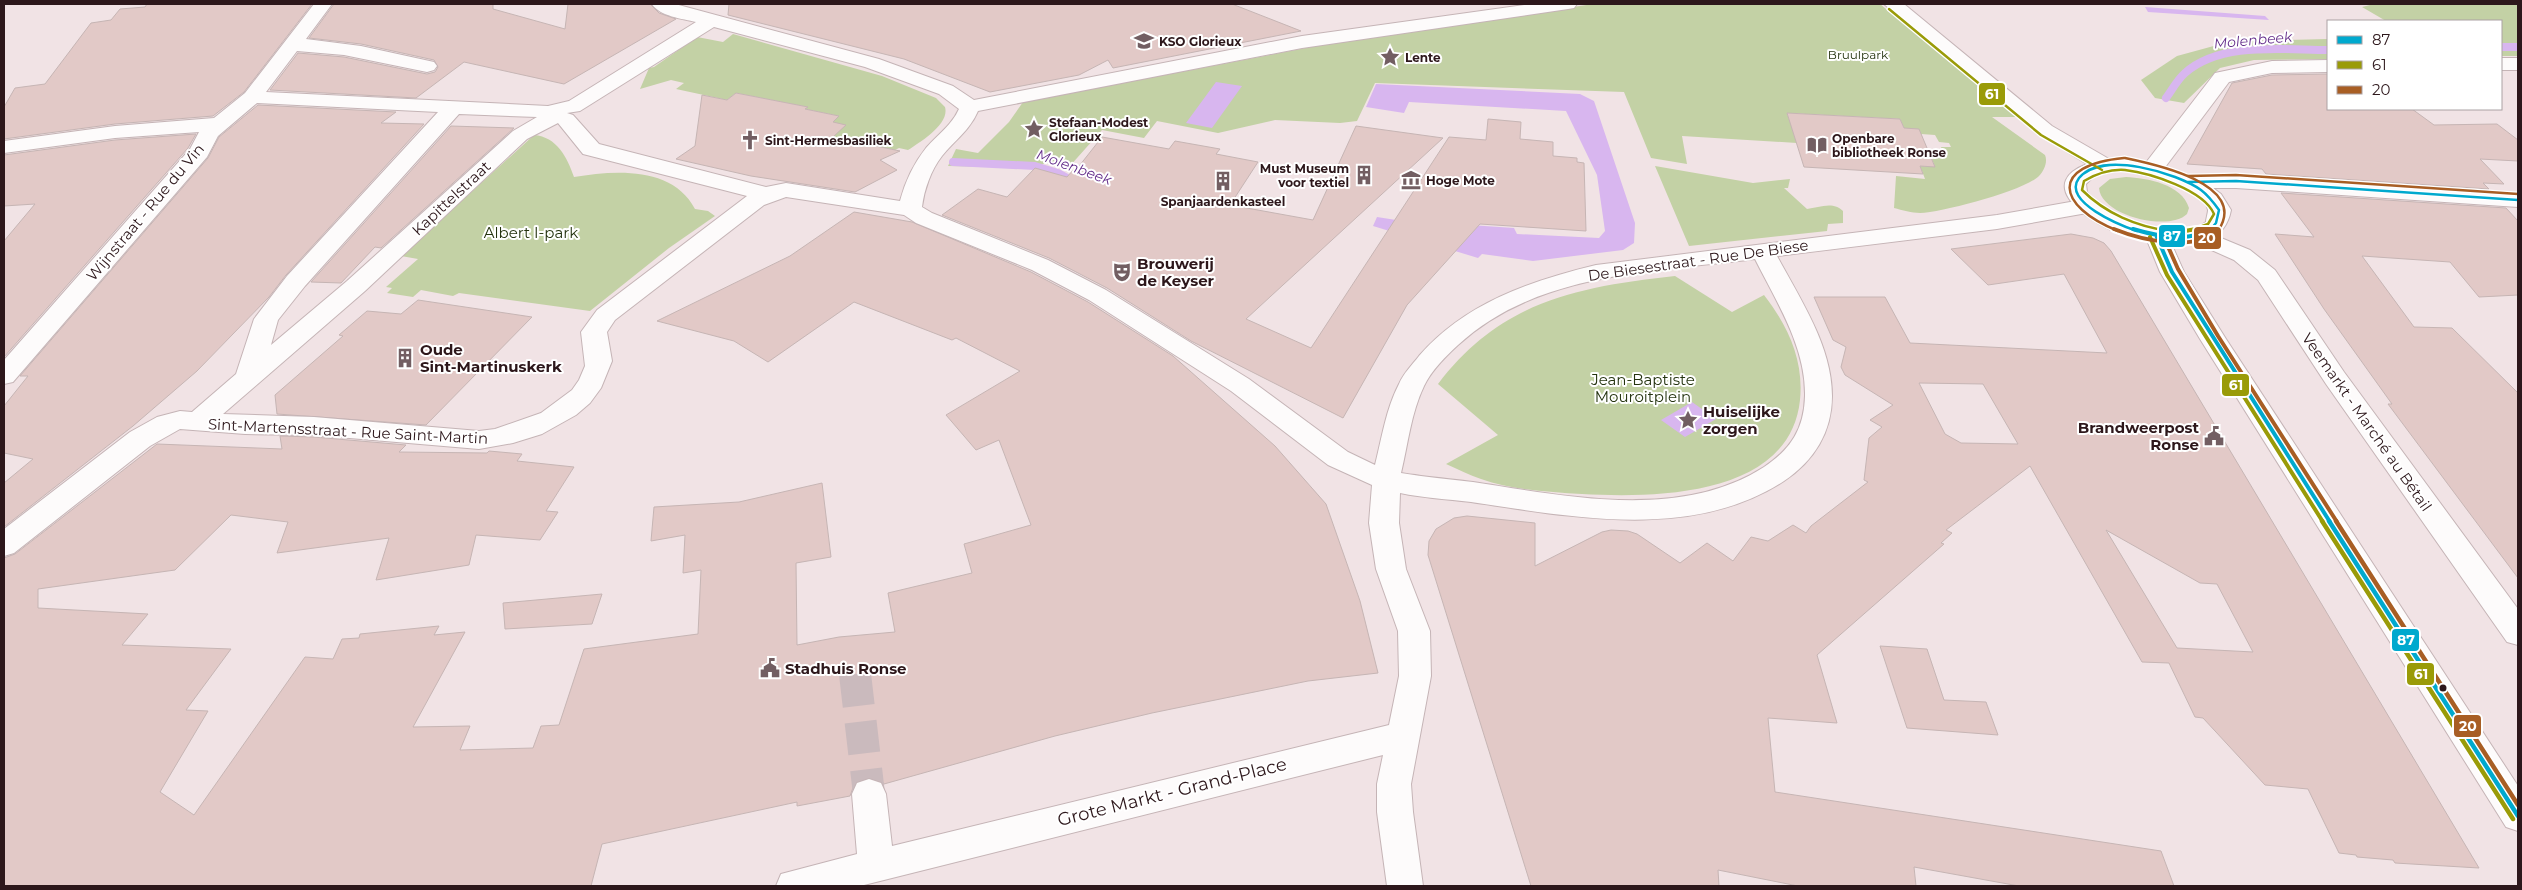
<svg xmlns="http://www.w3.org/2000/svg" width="2522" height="890" font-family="Montserrat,sans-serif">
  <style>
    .green { fill: #c3d1a5 }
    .water { fill: #d8b6ef }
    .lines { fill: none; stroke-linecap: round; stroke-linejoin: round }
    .stream { stroke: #d8b6ef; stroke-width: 8 }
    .building { fill: #e2c9c7; stroke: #c6b5b4; fill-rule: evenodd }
    .street-tunnel { stroke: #cababd; stroke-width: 32; stroke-dasharray: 32 16; stroke-linecap: butt }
    .street-casing { stroke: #c5b4b6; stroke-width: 2 }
    .primary-casing { stroke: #c5b4b6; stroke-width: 2 }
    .street { fill: #fdfbfb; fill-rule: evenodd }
    .primary { fill: #fdfbfb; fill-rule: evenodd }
    .bus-1-far2-casing { stroke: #fff; stroke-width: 5 }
    .bus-1-far1-casing { stroke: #fff; stroke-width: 8 }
    .bus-1-casing { stroke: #fff; stroke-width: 8 }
    .bus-2-far2-casing { stroke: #fff; stroke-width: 5 }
    .bus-2-far1-casing { stroke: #fff; stroke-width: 8 }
    .bus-2-casing { stroke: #fff; stroke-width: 8 }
    .bus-3-far2-casing { stroke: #fff; stroke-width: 5 }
    .bus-3-far1-casing { stroke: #fff; stroke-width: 8 }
    .bus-3-casing { stroke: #fff; stroke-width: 8 }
    .bus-1-far2 { stroke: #00a9ce; stroke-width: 2.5 }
    .bus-1-far1 { stroke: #00a9ce; stroke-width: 4 }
    .bus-1 { stroke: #00a9ce; stroke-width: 4.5 }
    .bus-2-far2 { stroke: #9a9b08; stroke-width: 2.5 }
    .bus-2-far1 { stroke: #9a9b08; stroke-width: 4 }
    .bus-2 { stroke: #9a9b08; stroke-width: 4.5 }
    .bus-3-far2 { stroke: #a85e24; stroke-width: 2.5 }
    .bus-3-far1 { stroke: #a85e24; stroke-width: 4 }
    .bus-3 { stroke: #a85e24; stroke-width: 4.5 }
    .bus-dot { fill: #2d171b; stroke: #fff; stroke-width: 2 }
    .labels { text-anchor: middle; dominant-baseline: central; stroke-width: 4; stroke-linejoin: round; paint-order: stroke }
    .far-poi-label { font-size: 12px; font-weight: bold; fill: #2d171b; stroke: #fff; text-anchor: start }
    .far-park-label { font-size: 12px; fill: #24330f; stroke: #fff }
    .far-water-label { font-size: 14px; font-style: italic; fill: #642d8a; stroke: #fff }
    .street-label { font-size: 15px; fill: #2d171b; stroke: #fff }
    .park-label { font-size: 15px; fill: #24330f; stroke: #fff }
    .poi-label { font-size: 15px; font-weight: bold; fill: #2d171b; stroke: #fff; text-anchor: start }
    .near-street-label { font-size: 18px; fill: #2d171b; stroke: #fff }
    .line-badge { stroke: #fff; stroke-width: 2 }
    .badge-label { font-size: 14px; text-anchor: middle; font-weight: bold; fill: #fff }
  </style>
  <rect width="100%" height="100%" fill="#f1e3e5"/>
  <path class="green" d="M1593,4H1880L2016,117H1992L2045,155C2048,162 2044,171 2039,176C2023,191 1943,212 1920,213C1912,213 1902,210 1894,208L1896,176L1925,179L1919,163L1932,164L1935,167L1930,154L1944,155L1941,147H1951L1949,143L1939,142L1935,135L1921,134L1904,128L1900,119L1787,113L1797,143L1682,136L1687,164L1651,158L1624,92L1375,83L1357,121L1340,123L1275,120L1218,133L1157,121L1144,138L1102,130L1069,167L1046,162L1037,168L948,166L956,149L978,153L1009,122L1023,102L1316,46Z
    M2374,4H2518V56H2501V21H2386L2362,7Z
    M733,34L882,76L936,98L945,107C950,124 920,142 908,150L899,148L895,150L833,137V122L839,116L805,109L807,107L736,93L727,100L676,89L684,83L671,80L640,89L649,68L654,67L697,37L723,42Z
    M2328,39V59L2254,60L2220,68L2184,103L2155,98L2141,80L2177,56L2232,41Z
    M534,135C557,137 567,157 574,177C615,170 673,166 695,209L708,211L715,216L669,248L590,311L459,293L453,296L421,290L413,297L387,293L392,288L386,287L418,259L401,256Z
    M1655,166L1753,183L1790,179L1788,188H1784L1807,209C1819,207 1834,201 1843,211V223L1828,224L1827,231L1689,246Z
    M2126,177C2147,178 2182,184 2189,208L2187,214C2169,232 2101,216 2099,188L2110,179Z
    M1675,276L1732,312L1764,295C1788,326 1804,360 1800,400C1790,497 1655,498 1582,494C1549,492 1512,490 1481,479C1469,475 1458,469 1446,464L1498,435L1438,384C1501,301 1577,287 1675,276Z"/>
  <path class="water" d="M2145,7L2265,16L2269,20L2148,12Z
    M1216,82L1242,86L1212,128L1186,123Z
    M1376,84L1580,94L1594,101L1635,223L1634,243L1623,250L1533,261L1482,254L1478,258L1373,226L1377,217L1466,231L1470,225L1514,228L1517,234L1599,238L1605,231L1597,175L1566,111L1409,102L1404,113L1366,107Z
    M1692,402L1716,419L1685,437L1661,420Z"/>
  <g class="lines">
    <path class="stream" d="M2501,47H2518
      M2166,98C2172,90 2177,80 2185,73C2221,41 2284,50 2328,50
      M953,162L1035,166L1058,173L1078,184"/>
  </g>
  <path class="building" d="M147,4H312L244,92L213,116L115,124L4,139V107L15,88L45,84L91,23L111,20L120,9L145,7Z
    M334,4H493V9L565,29L568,4H650L659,13L676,19L564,84L464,62L416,98L270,90L298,53L344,57L427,74L435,72L438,67L434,60L361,44L309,38Z
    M729,4H1232L1301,31L1113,68L1108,60L1079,75L990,92L904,59L728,15Z
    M2328,74V109H2412L2434,125L2497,124L2518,140V161L2480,159L2504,184L2483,183L2489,189L2266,174L2262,169L2187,164L2232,83L2272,75Z
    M736,93L808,107L805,109L839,116L833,122L846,125L833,137L900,151L880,160L897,170L855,192L751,176L676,159L695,146L702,95L727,100Z
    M258,105L396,112L381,123L424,124L286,275L269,297L197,371L133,426L4,527V483L33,459L4,453V406L28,376H20L208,158L219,137Z
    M1787,113L1900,119L1904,128L1919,129L1935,167L1920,166L1923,174L1804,167Z
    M1488,119L1521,122L1520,139L1553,142V156L1577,158V162L1584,163L1586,231L1480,224L1407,305L1343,418L1191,341L1107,288L1049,258L942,215L978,189L1007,197L1035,168L1067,177L1074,169L1076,170L1102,137L1169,149L1175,141L1220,149L1216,154L1258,162L1230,205L1313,220L1356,126L1443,138L1246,319L1311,348L1449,137L1486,140Z
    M451,126L514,128L381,248L375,247L341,283L311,282Z
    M196,134L188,148L4,357V241L35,204L4,206V155L115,140Z
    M2281,193L2506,208L2518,221V295L2479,297L2450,262L2362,256L2414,327L2452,328L2518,393V578L2388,404H2392L2324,309L2275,234L2314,237Z
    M854,212L912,222L1031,272L1088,302L1173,356L1275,446L1326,504L1360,601L1378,673L1308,681L1152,713L1055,736L884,784L882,781L868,777L855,782L850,796L797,806V802L602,844L591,886H4V558L15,554L157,444L282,449L280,436L314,437L406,445L399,452L487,453L489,451L522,454L517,461L574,467L546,511L558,512L540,540L476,535L469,565L376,580L389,538L277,553L288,522L231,515L175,570L38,589V608L148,614L122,645L231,649L186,710L208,711L160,792L194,815L305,657L333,659L342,639L359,638L360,634L439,626L434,635L465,632L413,727L470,726L460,750L533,748L541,726L559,725L584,649L698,634L701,570L683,573L685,535L651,541L654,507L739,502L822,483L831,557L796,563L797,645L839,637L895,632L888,593L972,573L964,544L1031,525L999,440L976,450L946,415L1020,371L956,338L952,340L854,302L768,362L734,341L657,321L790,256Z
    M2071,234L2093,238L2104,243L2111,251L2479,868L2395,863L2393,860L2357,857L2356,855L2339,853L2308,789L2265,785L2203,718L2195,717L2169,663L2142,662L2030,466L1946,530L1952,533L1941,543L1944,544L1817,655L1837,723L1768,718L1775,792L2161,851L2174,886H2019L1914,867L1916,886H1798L1718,870L1719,886H1531L1428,555L1429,541L1436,529L1454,518L1467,516L1535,523V566L1602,532L1611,530L1628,531L1637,534L1680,563L1707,543L1733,561L1751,537L1768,541L1793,525L1806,533L1811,526L1868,482L1864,480L1869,438L1882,427L1870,420L1893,405L1845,375L1841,367L1846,347L1833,340L1814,297H1885L1910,343L2107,353L2064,274L1988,285L1951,249ZM1919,383L1983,384L2018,444L1961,443L1945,434ZM2106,530L2200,583L2217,584L2253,652L2177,648Z
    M418,300L532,317L426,425L277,414L275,395L343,336L339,335L367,311L401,314Z
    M602,594L592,624L505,629L503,603Z
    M1880,646L1927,649L1944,700L1986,702L1998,735L1907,728Z"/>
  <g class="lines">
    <path class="street-tunnel" d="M855,674L869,794"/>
    <defs>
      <path id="street" d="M314,4H332L306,39L361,46L434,62L437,66L434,70L427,72L344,55L297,51L266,92L548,106L569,101L696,22C683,19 659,16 652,4H675L879,59L953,86L974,100L1302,36L1531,4H1577L1574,8L1568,9L1302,48L978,111C970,130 954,141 942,156C931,170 924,190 922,207L932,213L1048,260L1106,290L1249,379L1348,452L1375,465C1382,437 1386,409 1399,384C1403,374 1412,365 1419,356C1465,303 1530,281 1596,265L1997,215L2087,199L2095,201L2098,206L2095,211L2087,213L1997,229L1777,256C1800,299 1832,346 1832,396C1832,432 1814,461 1784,481C1692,541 1573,517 1471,502C1447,499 1423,498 1400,493L1399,523L1406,569L1430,631L1431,676L1411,784L1413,812L1423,886H1387L1377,812V784L1383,755L860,886H776L781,874L857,854L852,794L857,783L869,779L881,783L886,794L892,846L1389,725L1399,676L1398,631L1376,569L1369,523L1372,485L1328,465L1231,391L1089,300L1032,270L916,223L904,215L786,197L764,205L615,320L607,332L612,361L601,388L590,403L576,415L542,434L513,443L479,449L314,435L245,434L180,429L150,446L14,553L4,556V529L130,432L157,417L180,411L192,412L236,374L254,319L287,276L438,112L257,103L218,136L207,157L13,382L4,384V360L190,149L199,132L115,138L4,153V141L115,126L214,118L245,93ZM714,27L865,67L939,94L959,109C952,125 937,135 926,148C914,163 905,182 900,201L786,183L766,187L599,144L573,115L567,113L580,111ZM459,114L537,117L513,131L347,281L271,345L278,320L305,286ZM558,123L583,154L747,196L597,310L581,332L585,366L579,380L572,390L541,413L495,429L479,431L314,417L223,414L365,291L527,139ZM1755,259C1776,301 1806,347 1805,396C1804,429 1791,449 1764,467C1680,521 1566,496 1473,482C1449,479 1425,477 1401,473C1408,444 1411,413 1424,386C1431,371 1446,356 1458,345C1537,272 1654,272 1755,259Z
        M2501,58H2518V70H2501Z
        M2328,60V72L2272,73L2229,82L2160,174L2152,176L2144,174L2141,169L2215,73L2272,61Z
        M2197,228L2250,250L2275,270L2344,372L2518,609V645L2507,642L2326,384L2258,280L2234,260L2189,240L2185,235L2189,230Z"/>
      <path id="primary" d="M1884,4H1904L2052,126L2109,159H2135L2189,175L2236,174L2518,193V207L2236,188H2213L2221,194L2231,210C2225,242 2199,243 2171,243L2184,272L2226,339L2518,786V831L2506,827L2200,339L2160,272L2147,240C2134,237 2121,234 2109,229C2081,216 2038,183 2087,164L2038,134ZM2124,170C2142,174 2205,189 2208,210C2208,213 2206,219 2206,222C2179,245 2106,218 2087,192L2086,184L2094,176L2103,173Z"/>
    </defs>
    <use href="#street" class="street-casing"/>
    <use href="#primary" class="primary-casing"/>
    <use href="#street" class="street"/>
    <use href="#primary" class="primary"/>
    <defs>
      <path id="bus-1-far2" d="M2188,182L2236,181L2518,200
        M2137,231C2122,226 2061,202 2079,178C2102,150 2177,173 2201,190C2209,196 2214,203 2219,210L2216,223L2209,231"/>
      <path id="bus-1-far1" d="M2133,229C2156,236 2189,243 2211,229
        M2156,235L2172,272L2330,522"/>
      <path id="bus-1" d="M2329,521L2518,816"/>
      <path id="bus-2-far2" d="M1889,9L2041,135L2102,170
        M2170,231C2137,227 2105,213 2082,190L2084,181C2096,174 2111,169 2125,170C2150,173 2204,190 2214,214L2208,224L2188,231"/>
      <path id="bus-2-far1" d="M2160,229L2179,232L2196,229
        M2150,237L2167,275L2323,522"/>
      <path id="bus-2" d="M2322,521L2513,819"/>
      <path id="bus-3-far2" d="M2125,158C2154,164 2250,184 2218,231
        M2188,176L2236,175L2518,194
        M2118,231C2056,206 2049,165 2124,158"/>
      <path id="bus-3-far1" d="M2114,229C2141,240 2197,253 2219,229
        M2162,233L2178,269L2218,336L2337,522"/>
      <path id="bus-3" d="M2336,521L2518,805"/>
    </defs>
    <use href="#bus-1-far2" class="bus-1-far2-casing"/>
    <use href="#bus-1-far1" class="bus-1-far1-casing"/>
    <use href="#bus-1" class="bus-1-casing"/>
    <use href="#bus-2-far2" class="bus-2-far2-casing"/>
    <use href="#bus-2-far1" class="bus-2-far1-casing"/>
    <use href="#bus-2" class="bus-2-casing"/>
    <use href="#bus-3-far2" class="bus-3-far2-casing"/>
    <use href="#bus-3-far1" class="bus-3-far1-casing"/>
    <use href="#bus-3" class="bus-3-casing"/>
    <use href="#bus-1-far2" class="bus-1-far2"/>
    <use href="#bus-1-far1" class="bus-1-far1"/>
    <use href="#bus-1" class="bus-1"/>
    <use href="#bus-2-far2" class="bus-2-far2"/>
    <use href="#bus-2-far1" class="bus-2-far1"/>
    <use href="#bus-2" class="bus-2"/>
    <use href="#bus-3-far2" class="bus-3-far2"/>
    <use href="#bus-3-far1" class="bus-3-far1"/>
    <use href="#bus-3" class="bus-3"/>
  </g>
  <defs>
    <symbol id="school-bare" viewBox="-9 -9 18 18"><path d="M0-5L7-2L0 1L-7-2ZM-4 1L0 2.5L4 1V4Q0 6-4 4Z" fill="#725e62" stroke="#fff" stroke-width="2.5" paint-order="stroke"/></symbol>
    <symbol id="sight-bare" viewBox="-9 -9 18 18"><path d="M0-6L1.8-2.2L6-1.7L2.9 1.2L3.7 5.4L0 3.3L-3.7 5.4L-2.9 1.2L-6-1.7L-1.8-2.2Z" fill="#725e62" stroke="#fff" stroke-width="2.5" paint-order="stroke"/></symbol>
    <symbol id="church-bare" viewBox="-9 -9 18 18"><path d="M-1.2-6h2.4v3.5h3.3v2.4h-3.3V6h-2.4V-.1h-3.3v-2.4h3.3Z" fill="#725e62" stroke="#fff" stroke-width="2.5" paint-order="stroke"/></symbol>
    <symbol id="library-bare" viewBox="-9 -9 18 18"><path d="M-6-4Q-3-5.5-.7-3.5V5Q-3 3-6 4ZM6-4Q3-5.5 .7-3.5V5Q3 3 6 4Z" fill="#725e62" stroke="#fff" stroke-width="2.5" paint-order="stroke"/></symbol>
    <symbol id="building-bare" viewBox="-9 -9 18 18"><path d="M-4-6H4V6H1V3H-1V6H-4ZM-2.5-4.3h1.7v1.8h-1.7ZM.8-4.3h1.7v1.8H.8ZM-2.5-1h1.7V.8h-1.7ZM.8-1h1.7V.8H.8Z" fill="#725e62" stroke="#fff" stroke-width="2.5" paint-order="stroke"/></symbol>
    <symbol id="museum-bare" viewBox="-9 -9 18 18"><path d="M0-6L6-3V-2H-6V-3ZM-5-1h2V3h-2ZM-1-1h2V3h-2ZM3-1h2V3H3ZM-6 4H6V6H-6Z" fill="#725e62" stroke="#fff" stroke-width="2.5" paint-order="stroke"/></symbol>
    <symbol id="theatre-bare" viewBox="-9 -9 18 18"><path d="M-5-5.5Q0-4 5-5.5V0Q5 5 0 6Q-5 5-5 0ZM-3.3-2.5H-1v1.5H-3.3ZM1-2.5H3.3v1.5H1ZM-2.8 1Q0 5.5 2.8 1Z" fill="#725e62" stroke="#fff" stroke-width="2.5" paint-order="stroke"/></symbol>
    <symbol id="civic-bare" viewBox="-9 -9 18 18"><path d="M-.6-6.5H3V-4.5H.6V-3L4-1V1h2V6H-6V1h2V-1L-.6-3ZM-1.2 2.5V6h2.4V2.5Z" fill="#725e62" stroke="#fff" stroke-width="2.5" paint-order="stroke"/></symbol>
  </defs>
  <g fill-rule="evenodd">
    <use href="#school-bare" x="1130" y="27" width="28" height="28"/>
    <use href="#sight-bare" x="1376" y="43" width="28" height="28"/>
    <use href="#sight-bare" x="1020" y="115" width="28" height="28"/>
    <use href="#church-bare" x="736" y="126" width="28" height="28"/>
    <use href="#library-bare" x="1803" y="131" width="28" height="28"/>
    <use href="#building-bare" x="1350" y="161" width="28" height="28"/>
    <use href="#museum-bare" x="1397" y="166" width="28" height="28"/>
    <use href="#building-bare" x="1209" y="167" width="28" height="28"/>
    <use href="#theatre-bare" x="1108" y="258" width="28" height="28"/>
    <use href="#building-bare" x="391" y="344" width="28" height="28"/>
    <use href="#sight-bare" x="1674" y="406" width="28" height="28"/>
    <use href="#civic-bare" x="2200" y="422" width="28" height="28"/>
    <use href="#civic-bare" x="756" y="654" width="28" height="28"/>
  </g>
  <circle class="bus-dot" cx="2443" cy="688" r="4.5"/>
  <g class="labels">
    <g class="far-poi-label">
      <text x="1159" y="41">KSO Glorieux</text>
      <text x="1405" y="57">Lente</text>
      <text x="1049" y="122">Stefaan-Modest<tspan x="1049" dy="14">Glorieux</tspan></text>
      <text x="1832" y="138">Openbare<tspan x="1832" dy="14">bibliotheek Ronse</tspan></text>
      <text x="765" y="140">Sint-Hermesbasiliek</text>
      <text x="1349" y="168" text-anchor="end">Must Museum<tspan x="1349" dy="14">voor textiel</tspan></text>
      <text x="1426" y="180">Hoge Mote</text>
      <text x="1223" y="201" text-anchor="middle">Spanjaardenkasteel</text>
    </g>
    <g class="far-park-label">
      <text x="1858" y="54">Bruulpark</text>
    </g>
    <g class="far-water-label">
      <text transform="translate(2253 40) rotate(-5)">Molenbeek</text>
      <text transform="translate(1074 167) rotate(20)">Molenbeek</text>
    </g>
    <g class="street-label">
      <text transform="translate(451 198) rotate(-43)">Kapittelstraat</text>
      <text transform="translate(145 212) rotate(-50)">Wijnstraat - Rue du Vin</text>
      <text transform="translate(1698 260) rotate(-8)">De Biesestraat - Rue De Biese</text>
      <text transform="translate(2367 422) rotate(55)">Veemarkt - Marché au Bétail</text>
      <text transform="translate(348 431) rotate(3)">Sint-Martensstraat - Rue Saint-Martin</text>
    </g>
    <g class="park-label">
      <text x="531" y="232">Albert I-park</text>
      <text x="1643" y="379">Jean-Baptiste<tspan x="1643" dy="17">Mouroitplein</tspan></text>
    </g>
    <g class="poi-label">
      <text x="1137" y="263">Brouwerij<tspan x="1137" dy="17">de Keyser</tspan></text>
      <text x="420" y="349">Oude<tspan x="420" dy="17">Sint-Martinuskerk</tspan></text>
      <text x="1703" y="411">Huiselijke<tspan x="1703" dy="17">zorgen</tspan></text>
      <text x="2199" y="427" text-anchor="end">Brandweerpost<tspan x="2199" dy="17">Ronse</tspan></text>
      <text x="785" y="668">Stadhuis Ronse</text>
    </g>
    <g class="near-street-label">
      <text transform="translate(1172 792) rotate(-14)">Grote Markt - Grand-Place</text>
    </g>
  </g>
  <g class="line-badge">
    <rect x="1978" y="82" width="28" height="24" rx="5" fill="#9a9b08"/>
    <rect x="2158" y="224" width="28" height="24" rx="5" fill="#00a9ce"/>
    <rect x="2193" y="226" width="29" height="24" rx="5" fill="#a85e24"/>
    <rect x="2221" y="373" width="29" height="24" rx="5" fill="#9a9b08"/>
    <rect x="2391" y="628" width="29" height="24" rx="5" fill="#00a9ce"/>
    <rect x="2406" y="662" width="29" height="24" rx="5" fill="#9a9b08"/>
    <rect x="2453" y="714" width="29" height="24" rx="5" fill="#a85e24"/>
  </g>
  <g class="badge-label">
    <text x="1992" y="99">61</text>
    <text x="2172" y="241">87</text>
    <text x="2207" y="243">20</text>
    <text x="2236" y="390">61</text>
    <text x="2406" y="645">87</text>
    <text x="2421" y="679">61</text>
    <text x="2468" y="731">20</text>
  </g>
  <rect width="2522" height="890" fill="none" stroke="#2d171b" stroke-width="10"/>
  <rect x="2327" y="20" width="175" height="90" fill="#ffffff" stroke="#aba2a4"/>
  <rect x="2337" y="36" width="25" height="8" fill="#00a9ce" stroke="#aba2a4"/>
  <text x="2372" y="45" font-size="15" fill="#2d171b">87</text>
  <rect x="2337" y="61" width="25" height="8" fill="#9a9b08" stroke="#aba2a4"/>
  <text x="2372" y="70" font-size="15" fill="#2d171b">61</text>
  <rect x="2337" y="86" width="25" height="8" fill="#a85e24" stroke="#aba2a4"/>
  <text x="2372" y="95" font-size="15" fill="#2d171b">20</text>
</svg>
